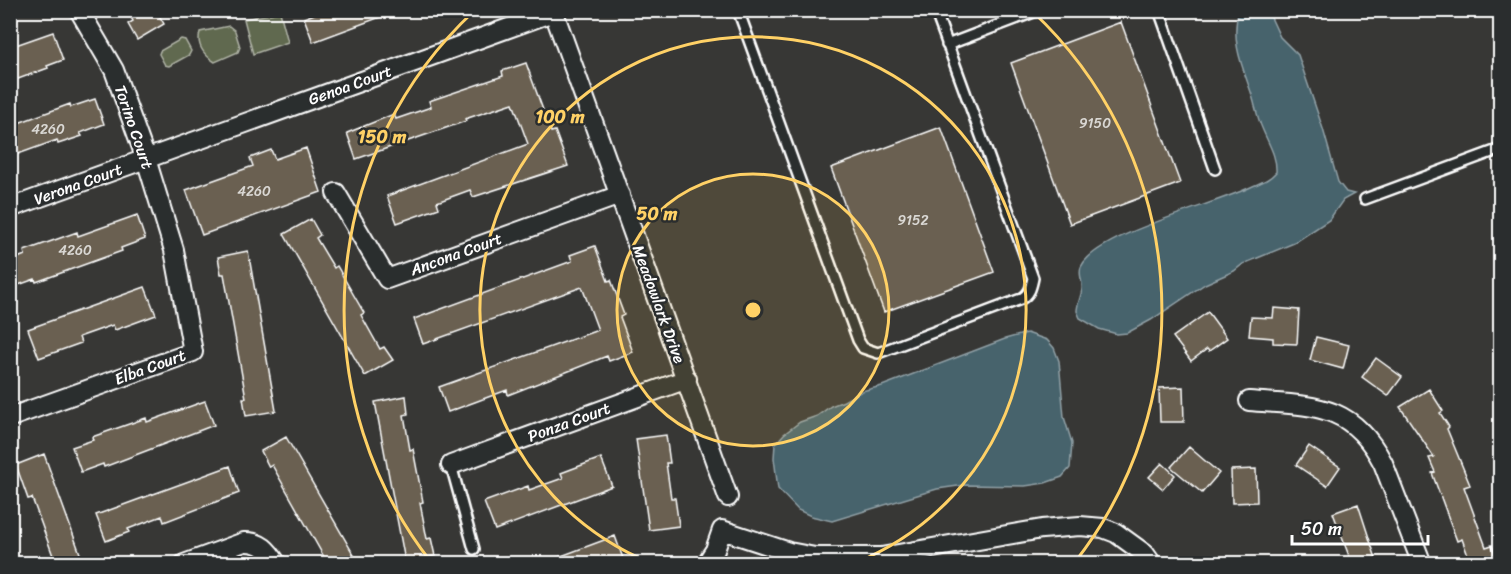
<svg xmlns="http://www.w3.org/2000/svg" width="1511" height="574" font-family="Sriracha,sans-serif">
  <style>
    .green { fill: #61694f; stroke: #b0b4a7; stroke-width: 1.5 }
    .water { fill: #47636c; stroke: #91a1a7; stroke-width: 1.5 }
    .building { fill: #6a6151; stroke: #fff; stroke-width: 1.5 }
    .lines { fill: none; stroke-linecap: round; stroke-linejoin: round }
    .lane-casing { stroke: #fff; stroke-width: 14 }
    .street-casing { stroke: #fff; stroke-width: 22 }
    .lane { stroke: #2a2d2e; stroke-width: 9 }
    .street { stroke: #2a2d2e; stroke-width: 18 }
    .ring { fill: none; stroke: #ffd166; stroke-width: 3 }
    .labels { text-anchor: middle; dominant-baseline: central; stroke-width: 5; stroke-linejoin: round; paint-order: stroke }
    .number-label { font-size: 14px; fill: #dad8d4 }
    .street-label { font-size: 16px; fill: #fff; stroke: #2a2d2e }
    .centre { fill: #ffd166; stroke: #2a2d2e; stroke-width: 3 }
    .ring-label { font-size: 18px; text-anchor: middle; font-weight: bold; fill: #ffd166; stroke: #2a2d2e; stroke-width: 5; stroke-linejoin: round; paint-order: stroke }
  </style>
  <rect width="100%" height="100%" fill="#373735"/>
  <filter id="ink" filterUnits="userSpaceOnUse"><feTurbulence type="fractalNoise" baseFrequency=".0167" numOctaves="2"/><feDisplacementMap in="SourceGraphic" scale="12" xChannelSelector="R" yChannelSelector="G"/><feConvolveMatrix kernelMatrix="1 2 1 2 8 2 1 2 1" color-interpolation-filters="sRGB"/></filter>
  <g filter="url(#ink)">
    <path class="green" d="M280,12L288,42L253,54L244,19Z
      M229,26L235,31L240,47L238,52L215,62C204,55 196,46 200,32Z
      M181,39L185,40L191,51L189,55L169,66L165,65L159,54L160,51Z"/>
    <path class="water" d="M1239,10L1268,11L1280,37L1298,55L1323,129L1338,182L1346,192L1354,194L1343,200L1329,220L1294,243L1243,264L1234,271L1205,284L1151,320L1127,333L1117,334L1099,329L1080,318L1077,311C1077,304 1081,297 1082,289C1083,281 1078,274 1081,267C1095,234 1218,204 1253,186C1262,182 1269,180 1276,172C1277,156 1268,143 1262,128C1257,117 1255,104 1251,92C1242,66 1230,39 1239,10Z
      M1027,333L1047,340L1054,348L1059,361L1064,417L1072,443L1070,468L1062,477L1045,483L1025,486L965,485L937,489L832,521L811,516L798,510L778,489L774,458L775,444L784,434L800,422L817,416L831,406L844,401L862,391L882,386L1005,339Z"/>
    <path class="building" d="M127,10H156L164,24L137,40L128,24L133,21Z
      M325,10H394V12L313,42L304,18Z
      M1121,22L1180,183L1070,224L1011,63Z
      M53,32L63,60L47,66L48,68L10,82V47Z
      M526,63L551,132L555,131L568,166L473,197L470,190L437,202L439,208L397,223L387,196L528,144L513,103L465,119L466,121L356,159L347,133L394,114L396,119L431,107L429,101L503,76L502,71Z
      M95,99L104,124L80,133L82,136L58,144L57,140L10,157V126L70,104L71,107Z
      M941,127L994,272L884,312L831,168Z
      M306,148L321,192L202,235L186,190L253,166L250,158L271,150L275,159Z
      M137,215L145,239L121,248L122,251L36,282L35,279L10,288V261L25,255L24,251L77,232L78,236Z
      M311,219L320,235L316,238L334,268L337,266L364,313L361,315L380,349L384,347L393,360L365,376L284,234Z
      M595,246L608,281L611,280L624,315L620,317L633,352L609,361L607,356L508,395L507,390L448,412L439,387L598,330L582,287L423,344L414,319L572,261L570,255Z
      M248,251L276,411L246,416L243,398H246L224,274H221L218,257Z
      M145,287L156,315L115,330L113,325L79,337L81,343L39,358L28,329Z
      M1274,308L1299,310L1297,344L1273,343V338L1249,336L1251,317L1273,318Z
      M1208,312L1227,338L1209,351L1207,349L1191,361L1173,337Z
      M1316,337L1349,345L1343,369L1310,360Z
      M1376,358L1402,377L1388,396L1362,377Z
      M1183,387L1184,422H1160L1159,388Z
      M1429,389L1443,411L1440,413L1449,427L1447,429L1470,485L1464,487L1486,547L1492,545L1498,564H1471L1462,539L1457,541L1432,473L1435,472L1429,458L1434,457L1400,407Z
      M406,396L408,414L404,415L410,450L413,449L423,502L420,503L427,539L431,538L435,556L405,561L375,402Z
      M205,401L214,425L104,467L103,464L81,472L72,447L93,440L92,437L146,418L147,422Z
      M666,435L670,463H666L671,498H675L679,526L649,530L636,439Z
      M286,437L359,564H328L272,465L269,467L261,451Z
      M1309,446L1340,467L1327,486L1296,465Z
      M1189,447L1219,473L1202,493L1171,467Z
      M44,454L82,559L71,564H56L32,498L28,499L16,465Z
      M601,458L612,486L495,530L484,502L528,486L529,490L563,478L561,473Z
      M1162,463L1175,475L1163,489L1149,477Z
      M230,466L239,493L164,522L162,516L128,529L129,532L106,541L96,515Z
      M1256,469L1257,502L1232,503L1231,470Z
      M1358,504L1370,541L1378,564H1352L1333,513Z
      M615,536L625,564H545V562Z"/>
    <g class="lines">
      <defs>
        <path id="lane" d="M738,10L858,340L863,348L878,353L1021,299C1030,294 1031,287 1033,278L935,10
          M1159,10L1215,169
          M947,45L1039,10
          M1365,199L1500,149
          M451,465L474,549"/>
        <path id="street" d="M553,10L728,497
          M336,193L387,279L620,195
          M10,208L553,12
          M1249,401C1310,406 1351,401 1383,463L1422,564
          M11,417L193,352L174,250L146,159L114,70L79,10
          M451,465L687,379
          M184,564L244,542C261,541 268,550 277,564
          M706,564L715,550L722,530L789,552L815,557H881L1042,529L1080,526L1103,528L1116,533L1145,554L1152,564"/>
      </defs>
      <use href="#lane" class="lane-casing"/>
      <use href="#street" class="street-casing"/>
      <use href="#lane" class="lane"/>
      <use href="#street" class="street"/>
    </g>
  </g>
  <circle cx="753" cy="310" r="136" fill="#ffd166" fill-opacity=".12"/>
  <g class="ring">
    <circle cx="753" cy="310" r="136"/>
    <path d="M651 563A273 273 0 1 1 855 563"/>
    <path d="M431 562A409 409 0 0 1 474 11M1032 11A409 409 0 0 1 1075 562"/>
  </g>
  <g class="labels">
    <g class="number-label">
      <text x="1095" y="123">9150</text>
      <text x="48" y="129">4260</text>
      <text x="254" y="191">4260</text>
      <text x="913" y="220">9152</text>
      <text x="75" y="250">4260</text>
    </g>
    <g class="street-label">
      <text transform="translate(350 85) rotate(-20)">Genoa Court</text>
      <text transform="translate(134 127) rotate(71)">Torino Court</text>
      <text transform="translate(78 184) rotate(-20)">Verona Court</text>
      <text transform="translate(456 254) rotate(-20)">Ancona Court</text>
      <text transform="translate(659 304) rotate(70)">Meadowlark Drive</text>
      <text transform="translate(150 367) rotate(-20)">Elba Court</text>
      <text transform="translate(569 422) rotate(-20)">Ponza Court</text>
    </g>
  </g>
  <circle cx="753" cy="310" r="9" class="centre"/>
  <g class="ring-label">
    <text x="560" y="123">100 m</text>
    <text x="382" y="143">150 m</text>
    <text x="657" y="220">50 m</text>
  </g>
  <rect width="1511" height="574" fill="none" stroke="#2a2d2e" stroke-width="36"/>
  <rect x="18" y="18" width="1475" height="538" fill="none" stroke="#fff" stroke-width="2" filter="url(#ink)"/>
  <path d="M1292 535v9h136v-9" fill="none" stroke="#ffffff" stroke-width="3"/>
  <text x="1301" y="535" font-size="18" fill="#ffffff" stroke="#2a2d2e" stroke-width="4.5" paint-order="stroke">50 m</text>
</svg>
